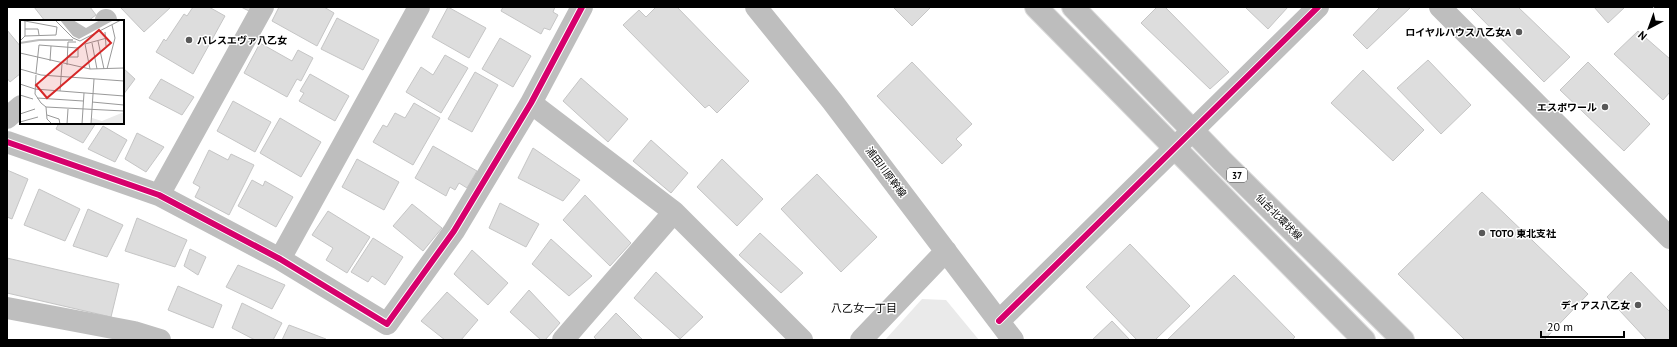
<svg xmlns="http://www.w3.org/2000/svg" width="1677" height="347" font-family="'PT Sans','Noto Sans JP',sans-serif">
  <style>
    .green { fill: #eaeaea }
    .building { fill: #ddd; stroke: #c5c5c5 }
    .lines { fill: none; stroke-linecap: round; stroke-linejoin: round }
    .major-casing { stroke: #dbdbdb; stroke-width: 24 }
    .minor { stroke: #bebebe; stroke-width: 22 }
    .major { stroke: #bdbdbd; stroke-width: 22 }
    .cycleway-casing { stroke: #fff; stroke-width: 8 }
    .cycleway { stroke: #d6006c; stroke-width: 6 }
    .poi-dot { fill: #595959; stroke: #fff; stroke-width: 1.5 }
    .labels { text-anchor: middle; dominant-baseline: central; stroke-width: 3; stroke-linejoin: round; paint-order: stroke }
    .shield { fill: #fff; stroke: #4c4c4c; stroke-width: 1 }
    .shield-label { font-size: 9px; font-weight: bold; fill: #000 }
    .poi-label { font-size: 10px; font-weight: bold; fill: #000; stroke: #fff; text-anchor: end }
    .street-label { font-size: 10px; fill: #000; stroke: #fff }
    .neighbourhood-label { font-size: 11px; fill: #000; stroke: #fff }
    .inset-river { fill: none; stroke: #bcbcbc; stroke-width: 2 }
    .inset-road { fill: none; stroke: #999; stroke-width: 1 }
    .view { fill: #d62828; fill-opacity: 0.15; stroke: #d62828; stroke-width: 2 }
    .inset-edge { fill: none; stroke: #000; stroke-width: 2 }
  </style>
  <rect width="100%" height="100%" fill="#fff"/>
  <path class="green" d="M922,299L946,300L979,340H885Z"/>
  <path class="building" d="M34,7H90L96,15L88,21H45Z
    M120,7H171L144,32Z
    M193,7H209L225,16L193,74L156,52L164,39L166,41L184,14L187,16Z
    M241,7H251L249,11Z
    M279,7H324L334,13L317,46L272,21Z
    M448,7L486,28L469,58L432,37Z
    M503,7H555L553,12L558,15L550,30L544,28L541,34L501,11Z
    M656,7H677L749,81L717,113L709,105L705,108L623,25L639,10L646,17Z
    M893,7H931L912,26Z
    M1157,7H1165L1229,72L1210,89L1141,23Z
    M1245,7H1288L1268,29Z
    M1380,7H1411L1367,49L1353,35Z
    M1470,7H1518L1570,57L1544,82Z
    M1594,7H1625L1608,23Z
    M337,18L379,40L363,70L321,49Z
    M7,30L21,47V73L10,82L7,78Z
    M1638,31L1670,59V92L1663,100L1614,54Z
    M500,38L531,56L513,87L482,69Z
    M260,43L292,61L298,50L313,58L301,81L297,79L287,97L244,73Z
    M445,55L468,68L441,113L406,92L421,67L433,75Z
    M1428,60L1471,105L1441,134L1397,88Z
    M912,62L972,124L956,139L962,145L942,164L877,96Z
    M1588,62L1650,124L1624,151L1560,90Z
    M123,68L135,79L123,95Z
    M1363,70L1424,130L1393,161L1331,103Z
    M475,72L498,85L472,132L448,119Z
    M310,74L349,96L335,121L299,101L304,93L300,91Z
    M581,78L628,119L608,142L563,101Z
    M161,79L194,97L182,115L149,98Z
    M233,101L271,122L255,152L217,131Z
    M414,103L440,118L413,165L373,142L383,125L387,127L395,113L405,118Z
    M280,118L321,142L301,177L260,153Z
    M59,123H96L83,143L56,129Z
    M103,126L127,140L115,162L88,149Z
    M137,133L164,147L146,172L125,159Z
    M651,140L688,173L671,193L633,161Z
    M433,146L477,171L467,188L459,183L455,190L450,187L446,196L415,178Z
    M533,148L580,180L563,201L518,178Z
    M209,150L228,160L231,154L254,165L229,215L195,197L200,187L193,183Z
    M357,159L399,182L384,210L342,187Z
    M722,159L763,199L737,226L697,187Z
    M7,170L28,179L12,219L7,217Z
    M817,174L877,237L841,272L781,209Z
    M252,180L263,186L265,181L293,197L276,227L238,206Z
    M39,189L80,209L65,241L24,225Z
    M1482,192L1588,294L1544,340H1465L1398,274Z
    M585,195L631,243L610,266L563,220Z
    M500,203L539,224L526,247L489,228Z
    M412,204L442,228L423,251L393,226Z
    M88,209L123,225L107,257L73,246Z
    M328,211L370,237L347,273L326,260L333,248L312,235Z
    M137,218L187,240L175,267L125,251Z
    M760,233L803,273L781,293L739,255Z
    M373,238L403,257L385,285L372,276L368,282L351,272Z
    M551,239L592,276L569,296L532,264Z
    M1130,244L1190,306L1155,340H1137L1086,287Z
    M190,249L206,257L198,275L184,266Z
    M472,250L508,283L488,305L454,274Z
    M7,258L119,284L111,317L7,293Z
    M238,265L285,285L272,309L226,287Z
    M656,272L703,317L680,339L634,298Z
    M1631,272L1670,312V340H1647L1607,297Z
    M1234,275L1295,337L1292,340H1167Z
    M178,286L222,305L213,328L168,310Z
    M529,290L560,323L545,340H541L510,312Z
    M447,292L478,320L461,340H445L421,321Z
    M242,303L282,323L273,340H255L232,328Z
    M616,313L643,340H597L594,337Z
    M1112,321L1130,340H1092Z
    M289,325L326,339V340H282Z"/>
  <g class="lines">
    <defs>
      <path id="major" d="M1036,7L1364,340
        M1073,7L1223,162L1403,340"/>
    </defs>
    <use href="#major" class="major-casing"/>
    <path class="minor" d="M756,7L832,101L1013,340
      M1440,7L1670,238
      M106,21V20
      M531,103L674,212
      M7,118L21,106
      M7,142L159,195L280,259L387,324L454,231L531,103L582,7
      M159,195L263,7
      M280,259L419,7
      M7,308L134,332L160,340
      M999,321L1318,7
      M563,340L674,212L802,340
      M861,340L946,251"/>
    <use href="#major" class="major"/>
    <defs>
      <path id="cycleway" d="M7,142L159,195L280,259L387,324L454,231L531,103L582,7
        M999,321L1318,7"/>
    </defs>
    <use href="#cycleway" class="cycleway-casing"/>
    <use href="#cycleway" class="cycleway"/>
  </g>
  <g class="poi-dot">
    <circle cx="1519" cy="32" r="4"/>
    <circle cx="189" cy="40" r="4"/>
    <circle cx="1605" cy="107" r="4"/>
    <circle cx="1482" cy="233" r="4"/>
    <circle cx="1638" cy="305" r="4"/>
  </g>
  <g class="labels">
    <rect class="shield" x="1227" y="168" width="20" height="14" rx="3"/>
    <g class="shield-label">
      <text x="1237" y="175">37</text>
    </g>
    <g class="poi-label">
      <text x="1511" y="32">ロイヤルハウス八乙女A</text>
      <text x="197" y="40" text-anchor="start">パレスエヴァ八乙女</text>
      <text x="1597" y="107">エスポワール</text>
      <text x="1490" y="233" text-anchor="start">TOTO 東北支社</text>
      <text x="1630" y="305">ディアス八乙女</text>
    </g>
    <g class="street-label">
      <text transform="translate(886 172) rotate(53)">浦田川原幹線</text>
      <text transform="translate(1279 217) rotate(45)">仙台北環状線</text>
    </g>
    <g class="neighbourhood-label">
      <text x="864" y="308">八乙女一丁目</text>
    </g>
  </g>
  <g transform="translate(20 20)">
    <rect width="104" height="104" fill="#fff"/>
    <path d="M104,92V104H72V98L82,101Z" fill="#eaeaea"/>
    <path d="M40,0H53L66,8L80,0H94L59,19L53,16Z" fill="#bcbcbc"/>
    <path class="inset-river" d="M0,23L19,20H53"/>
    <path class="inset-road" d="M35,0L53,18L60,21L101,0M5,9H18L19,15M85,12L86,26M5,16L36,15L37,7L5,1M0,21L5,16V1L1,0M78,21L84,49M72,23L77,49M0,33L70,49L104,48M30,41L31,26M47,45L48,22H56M0,49L21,55L104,61M70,49L65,24L87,18M87,49L95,18L92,5M16,53L19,25L58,28V37H47M16,55L15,74L21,83L26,87L104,91M0,64L15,69L104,76M40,71L42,44M0,75L13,79M17,78L63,81M72,82L104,85M26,87L27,99L32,104M0,94L15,89M27,95L39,99L40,104M0,102L18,97M47,104L48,89M62,104L64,73M71,104L74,59"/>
    <path class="view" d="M79,10L91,23L27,78L16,65Z"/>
    <rect width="104" height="104" class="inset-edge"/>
  </g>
  <rect width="1677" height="347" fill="none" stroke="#000000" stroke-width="16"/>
  <g transform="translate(1649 28) rotate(221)" stroke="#ffffff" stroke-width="3" paint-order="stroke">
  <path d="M0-3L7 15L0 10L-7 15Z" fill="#000000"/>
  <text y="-6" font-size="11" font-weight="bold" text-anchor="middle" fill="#000000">N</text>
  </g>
  <path d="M1541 331v6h83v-6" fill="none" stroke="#000000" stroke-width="2"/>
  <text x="1547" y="331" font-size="12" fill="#000000" stroke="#ffffff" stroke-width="3" paint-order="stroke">20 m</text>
</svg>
